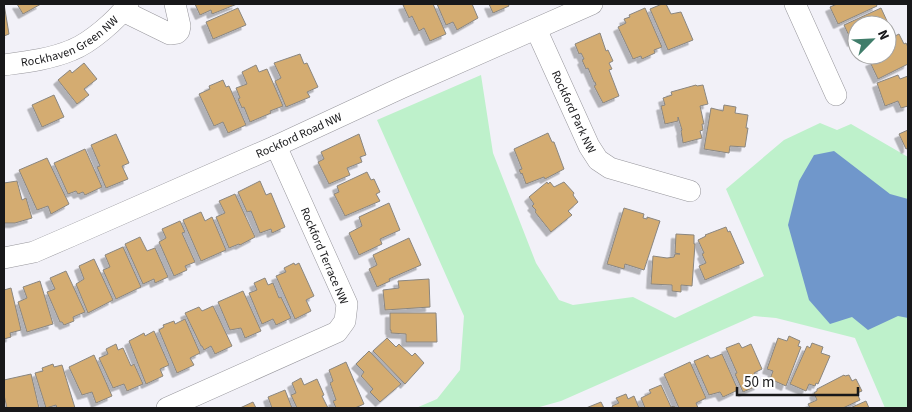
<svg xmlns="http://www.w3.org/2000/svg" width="912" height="412" font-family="'Source Sans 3',sans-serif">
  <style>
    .green { fill: #bef1cb }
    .water { fill: #7097cb }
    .building { fill: #d4ac71; stroke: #8a8680; filter: url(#shadow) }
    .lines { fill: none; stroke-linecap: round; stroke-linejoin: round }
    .minor-casing { stroke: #97969c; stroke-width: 22 }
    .minor { stroke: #fff; stroke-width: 21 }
    .labels { text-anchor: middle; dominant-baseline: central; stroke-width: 5; stroke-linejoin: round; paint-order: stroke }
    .street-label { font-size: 12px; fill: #18181a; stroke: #fff }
  </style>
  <defs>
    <filter id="shadow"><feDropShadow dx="-4.5" dy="4.5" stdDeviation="0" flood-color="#0004"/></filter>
  </defs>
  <rect width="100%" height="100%" fill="#f2f1f8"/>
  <path class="green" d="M481,75L493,153L536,263L559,300L573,305L633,297L675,318L764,276L726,189L784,140L820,123L837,130L851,124L908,157V408H885L855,338L776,318L754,316L561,401L536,408H416L437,399L460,370L464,316L377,120Z"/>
  <path class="water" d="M834,151L890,194L908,199V318L898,316L868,330L852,317L830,324L809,300L788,225L799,181L814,155Z"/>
  <path class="building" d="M4,4L9,34L4,36Z
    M17,4H41L23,14Z
    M195,4H237L212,14L211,10L200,15Z
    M407,4H433L446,34L430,41L424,28L419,31L412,16L409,18L403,5Z
    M437,4H472L478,18L457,30L453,22L446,25Z
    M489,4H508L509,6L493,13Z
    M662,4H666L671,14L681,12L693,40L668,50L650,9Z
    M837,4H876L877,6L838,24L830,7Z
    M238,8L246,25L213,39L206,22Z
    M645,8L662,47L654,50L655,53L642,59L641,56L633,59L618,27L626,23L624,19L630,17L629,15Z
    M881,8L893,34L887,36V25H857V40L852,42L844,25Z
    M600,33L606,51L608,50L613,61L609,63L612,69L609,70L619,96L603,103L594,86L596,85L595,82H594L588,68L586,69L582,60L584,59L581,53L579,54L575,44Z
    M899,34L904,44L906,43L908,47V64L878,79L870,62L877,59L875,55H887V40Z
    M300,54L304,64L307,63L318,87L307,92L310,97L286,107L275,81L281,78L274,63Z
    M84,63L97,79L84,89L89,95L77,104L58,80L70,70L72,73Z
    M256,65L259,72L267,69L283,106L270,111L271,113L250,122L244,107L242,108L238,99L240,98L236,88L247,84L242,72Z
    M898,75L900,79L908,76V106L901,108L898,101L885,106L877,83Z
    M223,80L226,87L229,86L246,125L228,133L223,122L214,126L199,94L210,89L209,86Z
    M696,85L697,86L703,85L708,104L700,106L704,124H702L703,130L700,131L702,138L683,143L681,131L682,130L678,117V121L665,124L661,106L665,105L663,98L672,95L671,92Z
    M54,95L64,117L42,127L32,105Z
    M724,105L736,107L735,113L748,115L746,128H748L745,147L730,146L729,153L704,149L711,108L723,111Z
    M908,130V148L906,149L899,134Z
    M548,133L552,142H554L564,169L545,179L544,177L526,184L522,173L521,174L519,170L522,169L514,149Z
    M116,134L129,163L122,166L128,179L106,188L97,167L100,166L91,145Z
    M359,134L366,155L360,157L362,162L347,168L350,175L329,184L318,162L324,159L321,152Z
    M85,149L102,187L85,195L83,192L78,194L76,191L68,194L54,163Z
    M47,158L69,204L51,214L48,206L37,210L19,170Z
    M367,172L371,180L374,179L380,192L376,194L380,201L345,216L334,194L339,192L337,186Z
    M17,181L22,200L26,198L32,218L15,223H4V183Z
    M260,181L266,195L271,193L285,227L272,233L271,229L260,233L251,211L247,212L238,192Z
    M547,182L548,184L550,182L554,187L564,182L574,193L573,195L578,202L568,211L572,215L551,232L535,212L536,210L532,206L534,204L529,197Z
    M235,194L255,237L240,245L239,244L229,248L216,217L225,213L219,201Z
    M389,203L400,230L380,239L382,244L359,255L349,233L362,226L359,217Z
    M624,208L644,214L643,218L647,219V217L660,221L644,270L625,264L624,269L607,264Z
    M201,212L205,221L212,217L226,250L201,261L183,220Z
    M180,221L185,232L182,233L195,262L185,266L187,270L174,276L159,242L166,238L162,229Z
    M726,227L728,232L730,231L744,263L705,280L699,266L706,263L702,254L704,253L698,240L706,236L705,235Z
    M676,234L694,235V244H695L692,286L681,285V292L672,291V285L651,284L653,256L667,258L674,257L675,254H680L675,253Z
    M140,237L147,251L155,248L168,277L155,283L154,279L143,284L125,244Z
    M409,238L421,265L389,279L390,281L377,287L369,269L377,265L373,255Z
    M123,247L141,287L116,299L103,270L110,267L105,255Z
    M94,259L113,300L88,313L76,284L84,279L79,266Z
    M294,263L295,265L299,263L314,296L306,300L311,311L295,319L276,276L286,272L284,268Z
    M66,271L85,312L73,317L74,321L64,325L62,322H60L47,292L55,289L50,278Z
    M265,278L268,285L273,283L279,298L281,297L291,318L276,325L273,319L262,324L249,293L257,290L254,283Z
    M429,279L430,307L385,310L383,290L399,288L398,281Z
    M40,281L53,324L27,332L18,302L27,298L23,287Z
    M11,288L21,330L10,333L11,337L4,339V290Z
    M243,291L261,331L245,338L241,328L230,330L218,302Z
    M213,306L232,346L215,354L211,346L204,350L202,346H201L185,313L199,307L202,311Z
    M390,313H436L437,342H406V334L391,333V330H390Z
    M185,319L200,353L190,358L194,365L177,373L159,330L164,327L163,325L174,321L175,324Z
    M154,331L169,365L160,369L163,376L146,384L129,341L144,333L145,336Z
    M789,336L800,341L798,346L801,347L786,386L770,379L773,371L767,369L778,338L787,341Z
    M387,338L396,347L399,344L412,356L415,353L424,363L405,384L373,351Z
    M739,343L742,348L751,344L762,369L754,373L759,385L743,392L735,374L737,373L726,348Z
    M812,343L823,347L821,353L830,356L818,384L816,383L815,386L809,384L806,391L790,384L807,346L810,348Z
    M116,344L118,350L123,348L131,366L134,364L143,384L127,391L124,384L113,388L99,358L108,354L106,349Z
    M369,351L401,384L380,402L370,392L373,389L361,376L364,372L356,364Z
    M722,354L738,390L723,397L720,392L709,395L694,361L708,355L710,358H712Z
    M94,355L112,396L96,403L92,392L82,395L69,367Z
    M346,362L364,404L355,408H336L333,401L336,400L330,383L333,381L329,370Z
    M690,362L706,398L696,403L698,408H679L664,374Z
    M53,364L54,367L62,365L75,408H57L56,405L46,408L35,373L43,371L42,368Z
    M31,374L39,408H7L4,395V380Z
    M844,375L845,376L849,375L852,381L856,379L862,391L857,393L860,400L843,408H810L808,404L817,400L814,393L817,391V389Z
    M301,378L304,385L317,379L324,395L322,396L328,408H297L291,395L296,393L292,383Z
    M661,385L671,407L674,406L675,408H645L641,398L651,393L649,390Z
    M285,390L292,408H272L268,397Z
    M626,394L628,399L634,396L639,408H613L612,406L619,403L616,398Z
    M866,401L869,408H850Z
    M253,402L256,408H240Z
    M601,402L604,408H586Z"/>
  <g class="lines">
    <defs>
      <g id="minor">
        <path d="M795,4L836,95"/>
        <path d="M123,11L170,34L177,33L179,31L180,26L175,4"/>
        <path id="s1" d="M536,29L589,146L598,160L610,168L690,191"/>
        <path id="s2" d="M4,65C26,62 51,59 72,50C90,43 117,20 128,4"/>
        <path id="s3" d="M4,258L34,252L71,236L276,146L401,88L592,4"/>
        <path d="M167,408L337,332L345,321L347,304L276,146"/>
      </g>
    </defs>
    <use href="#minor" class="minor-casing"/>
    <use href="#minor" class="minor"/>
  </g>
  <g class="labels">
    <g class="street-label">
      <text stroke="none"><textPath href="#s2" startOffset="71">Rockhaven Green NW</textPath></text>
      <text stroke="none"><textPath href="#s1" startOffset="91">Rockford Park NW</textPath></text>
      <text stroke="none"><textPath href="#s3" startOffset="320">Rockford Road NW</textPath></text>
      <text transform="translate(324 256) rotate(67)">Rockford Terrace NW</text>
    </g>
  </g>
  <rect width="912" height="412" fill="none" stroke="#18181a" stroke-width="10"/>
  <g transform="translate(872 40) rotate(66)"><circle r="24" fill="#ffffff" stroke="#a3a3a3"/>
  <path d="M0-4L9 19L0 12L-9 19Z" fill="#407d6a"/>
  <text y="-8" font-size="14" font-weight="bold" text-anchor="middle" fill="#18181a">N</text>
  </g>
  <path d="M737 387v8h121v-8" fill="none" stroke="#18181a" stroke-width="2.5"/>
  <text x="744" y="387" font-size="15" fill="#18181a" stroke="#ffffff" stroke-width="4" paint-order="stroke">50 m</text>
</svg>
